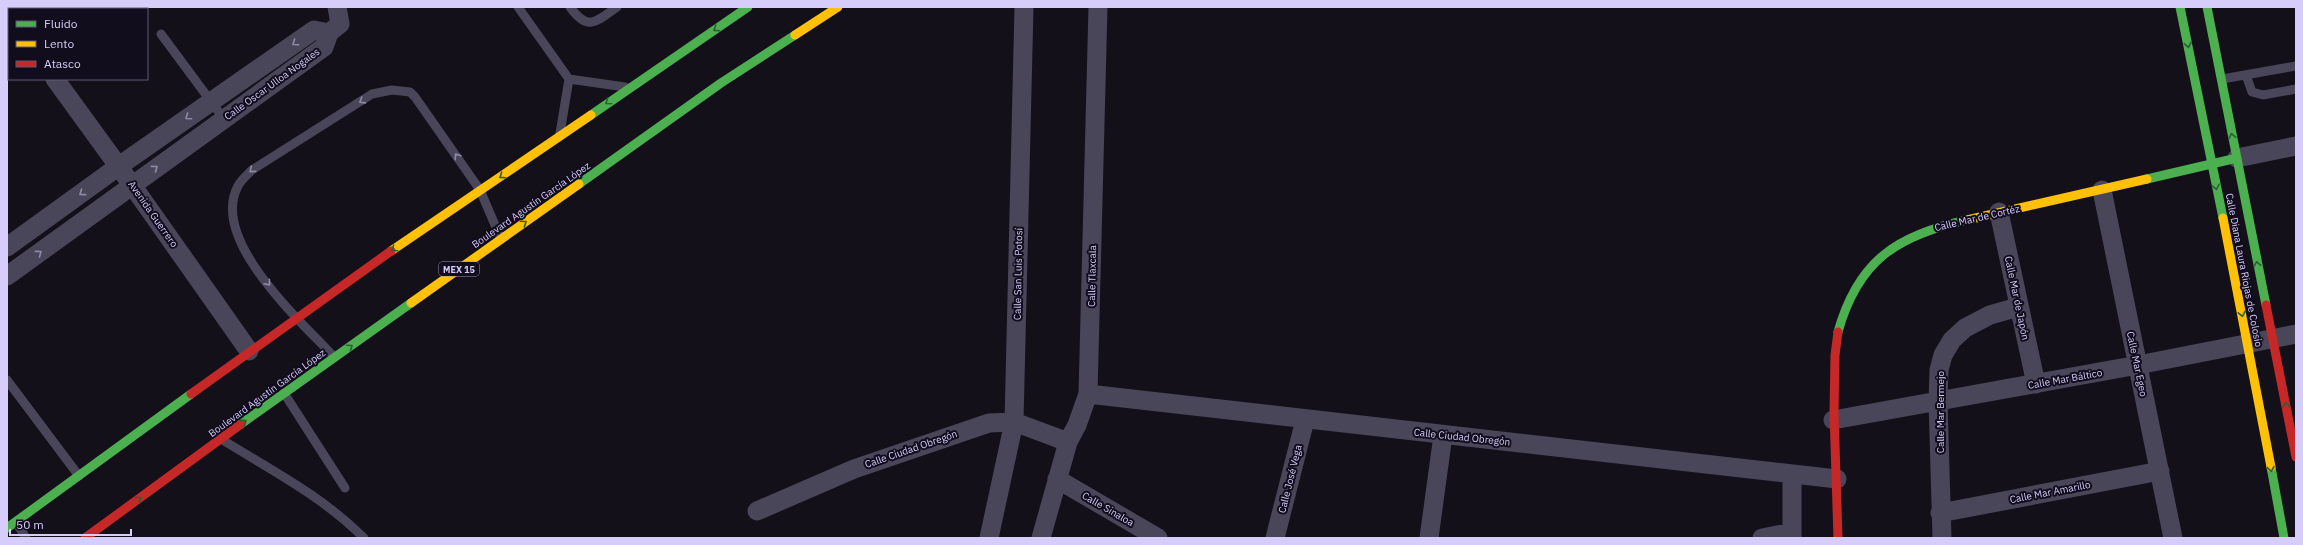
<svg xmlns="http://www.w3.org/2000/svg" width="2303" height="545" font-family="'IBM Plex Sans',sans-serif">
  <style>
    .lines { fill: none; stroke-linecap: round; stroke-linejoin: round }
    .lane { stroke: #494659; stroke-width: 9 }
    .street { stroke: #494659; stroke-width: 19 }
    .fast { stroke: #4caf50; stroke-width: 9 }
    .slow { stroke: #ffc107; stroke-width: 9 }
    .jam { stroke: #c62828; stroke-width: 9 }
    .oneway { stroke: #2e5e36 }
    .oneway2 { stroke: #908aaa }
    .labels { text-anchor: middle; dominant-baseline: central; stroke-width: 4; stroke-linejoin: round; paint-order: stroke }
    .shield { fill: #110d1d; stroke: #9b93b8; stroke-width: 1 }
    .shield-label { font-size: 9px; font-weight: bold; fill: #d6cdfb }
    .street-label { font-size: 10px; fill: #d6cdfb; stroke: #110d1d }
  </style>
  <rect width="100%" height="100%" fill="#13101a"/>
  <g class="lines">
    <path class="lane" d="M518,7L569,79L560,133
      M570,7C588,32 596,22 617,7
      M161,34L224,119
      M2246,75L2252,92L2263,95L2296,89
      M569,79L625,87
      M2222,79L2296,66
      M334,357C301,321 209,240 238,186C241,180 247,175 252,170L372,94L392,90L410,92L415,97L480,190L501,239
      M7,380L79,476
      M284,393L345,488
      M221,439C271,470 322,496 364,538
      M16,522L26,538"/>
    <path class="street" d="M74,9L77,7
      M7,13L9,16
      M329,33L340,24L337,7
      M7,58L9,56
      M55,79L132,185L249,351
      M2237,158L2296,146
      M2102,190L2173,538
      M1999,212L2036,384
      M7,247L119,166L314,30L329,33
      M7,276L324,47L329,33
      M1088,394L1837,479
      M1833,420L2138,365L2296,334
      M1792,474V538
      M1057,479L1158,538
      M757,511L854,469L989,423L1014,422L1068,442
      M1940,513L2160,471
      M989,538L1014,422L1024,7
      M1041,538L1068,442L1077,425L1088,394L1098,7
      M1275,538L1305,420
      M1429,538L1443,435
      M1762,538L1792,532
      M1942,538L1938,401L1939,370L1943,355L1952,340L1965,328L1990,315L2018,307"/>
    <path class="fast" d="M2180,7L2223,218
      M2207,7L2266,305
      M591,115L748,7
      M2147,179L2237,158
      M579,184L721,83L795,35
      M1838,332C1858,260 1898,235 1967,220
      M241,424L411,303
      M2271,467L2284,538
      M7,528L191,394"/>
    <path class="slow" d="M795,35L838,7
      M2223,218L2271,467
      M1967,220L2147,179
      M391,251L591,115
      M411,303L579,184"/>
    <path class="jam" d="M2266,305L2296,457
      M191,394L391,251
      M85,538L241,424
      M1838,538L1834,413L1835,355L1838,332"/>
  </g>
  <defs><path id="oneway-chevron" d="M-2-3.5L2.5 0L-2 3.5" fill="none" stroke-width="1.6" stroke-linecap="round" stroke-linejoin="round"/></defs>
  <g class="oneway">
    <use href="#oneway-chevron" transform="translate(716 29) rotate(146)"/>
    <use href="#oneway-chevron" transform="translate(2188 45) rotate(79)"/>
    <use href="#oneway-chevron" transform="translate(608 102) rotate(145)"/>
    <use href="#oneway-chevron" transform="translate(2232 136) rotate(-101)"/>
    <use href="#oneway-chevron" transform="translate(502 176) rotate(146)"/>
    <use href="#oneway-chevron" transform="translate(2216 187) rotate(78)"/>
    <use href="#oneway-chevron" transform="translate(524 223) rotate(-35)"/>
    <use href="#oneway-chevron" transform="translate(394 249) rotate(146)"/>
    <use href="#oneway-chevron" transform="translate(2257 264) rotate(-101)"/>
    <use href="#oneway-chevron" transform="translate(2242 314) rotate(78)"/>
    <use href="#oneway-chevron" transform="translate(350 347) rotate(-35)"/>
    <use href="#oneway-chevron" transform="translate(2286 405) rotate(-101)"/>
    <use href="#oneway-chevron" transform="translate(244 422) rotate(-36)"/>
    <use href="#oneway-chevron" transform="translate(2271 469) rotate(79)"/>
    <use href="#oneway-chevron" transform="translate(139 499) rotate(-36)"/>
  </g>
  <g class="oneway2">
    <use href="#oneway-chevron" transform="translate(295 43) rotate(145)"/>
    <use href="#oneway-chevron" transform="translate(362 101) rotate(148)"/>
    <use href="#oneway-chevron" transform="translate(188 117) rotate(145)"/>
    <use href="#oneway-chevron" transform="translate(457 156) rotate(-124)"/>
    <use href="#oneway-chevron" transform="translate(155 168) rotate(-36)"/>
    <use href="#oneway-chevron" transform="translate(252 170) rotate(140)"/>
    <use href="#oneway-chevron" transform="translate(82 193) rotate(144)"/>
    <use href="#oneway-chevron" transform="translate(39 253) rotate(-36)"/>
    <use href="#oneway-chevron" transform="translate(268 283) rotate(49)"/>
  </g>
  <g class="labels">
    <rect class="shield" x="439" y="262" width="40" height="14" rx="3"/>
    <g class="shield-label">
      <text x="459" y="269">MEX 15</text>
    </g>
    <g class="street-label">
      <text transform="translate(272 84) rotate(-36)">Calle Oscar Ulloa Nogales</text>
      <text transform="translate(531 205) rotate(-35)">Boulevard Agustín García López</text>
      <text transform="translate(153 214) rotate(55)">Avenida Guerrero</text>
      <text transform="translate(1977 218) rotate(-13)">Calle Mar de Cortéz</text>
      <text transform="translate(2244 270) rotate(79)">Calle Diana Laura Riojas de Colosio</text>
      <text transform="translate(1018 274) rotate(-89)">Calle San Luis Potosí</text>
      <text transform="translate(1092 276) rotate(-89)">Calle Tlaxcala</text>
      <text transform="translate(2017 298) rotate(78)">Calle Mar de Japón</text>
      <text transform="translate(2137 364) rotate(78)">Calle Mar Egeo</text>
      <text transform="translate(2065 379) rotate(-10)">Calle Mar Báltico</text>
      <text transform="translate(267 393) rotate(-36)">Boulevard Agustín García López</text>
      <text transform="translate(1940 412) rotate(-90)">Calle Mar Bermejo</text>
      <text transform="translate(1462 437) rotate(6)">Calle Ciudad Obregón</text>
      <text transform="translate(911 449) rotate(-19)">Calle Ciudad Obregón</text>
      <text transform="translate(1290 479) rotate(-76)">Calle José Vega</text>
      <text transform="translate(2050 492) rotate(-11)">Calle Mar Amarillo</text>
      <text transform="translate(1108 509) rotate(30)">Calle Sinaloa</text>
    </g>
  </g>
  <rect width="2303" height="545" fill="none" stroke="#d6cdfb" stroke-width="16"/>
  <rect x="8" y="8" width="140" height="72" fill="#110d1d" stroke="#605a76"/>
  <rect x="16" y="21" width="20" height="6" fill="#4caf50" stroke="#605a76"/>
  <text x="44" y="28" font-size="12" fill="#d6cdfb">Fluido</text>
  <rect x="16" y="41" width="20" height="6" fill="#ffc107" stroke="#605a76"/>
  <text x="44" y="48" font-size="12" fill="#d6cdfb">Lento</text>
  <rect x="16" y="61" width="20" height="6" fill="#c62828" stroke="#605a76"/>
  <text x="44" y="68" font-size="12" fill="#d6cdfb">Atasco</text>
  <path d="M10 529v6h121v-6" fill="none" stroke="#d6cdfb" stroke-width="2"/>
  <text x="16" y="529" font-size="12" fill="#d6cdfb" stroke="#110d1d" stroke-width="3" paint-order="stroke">50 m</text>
</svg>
